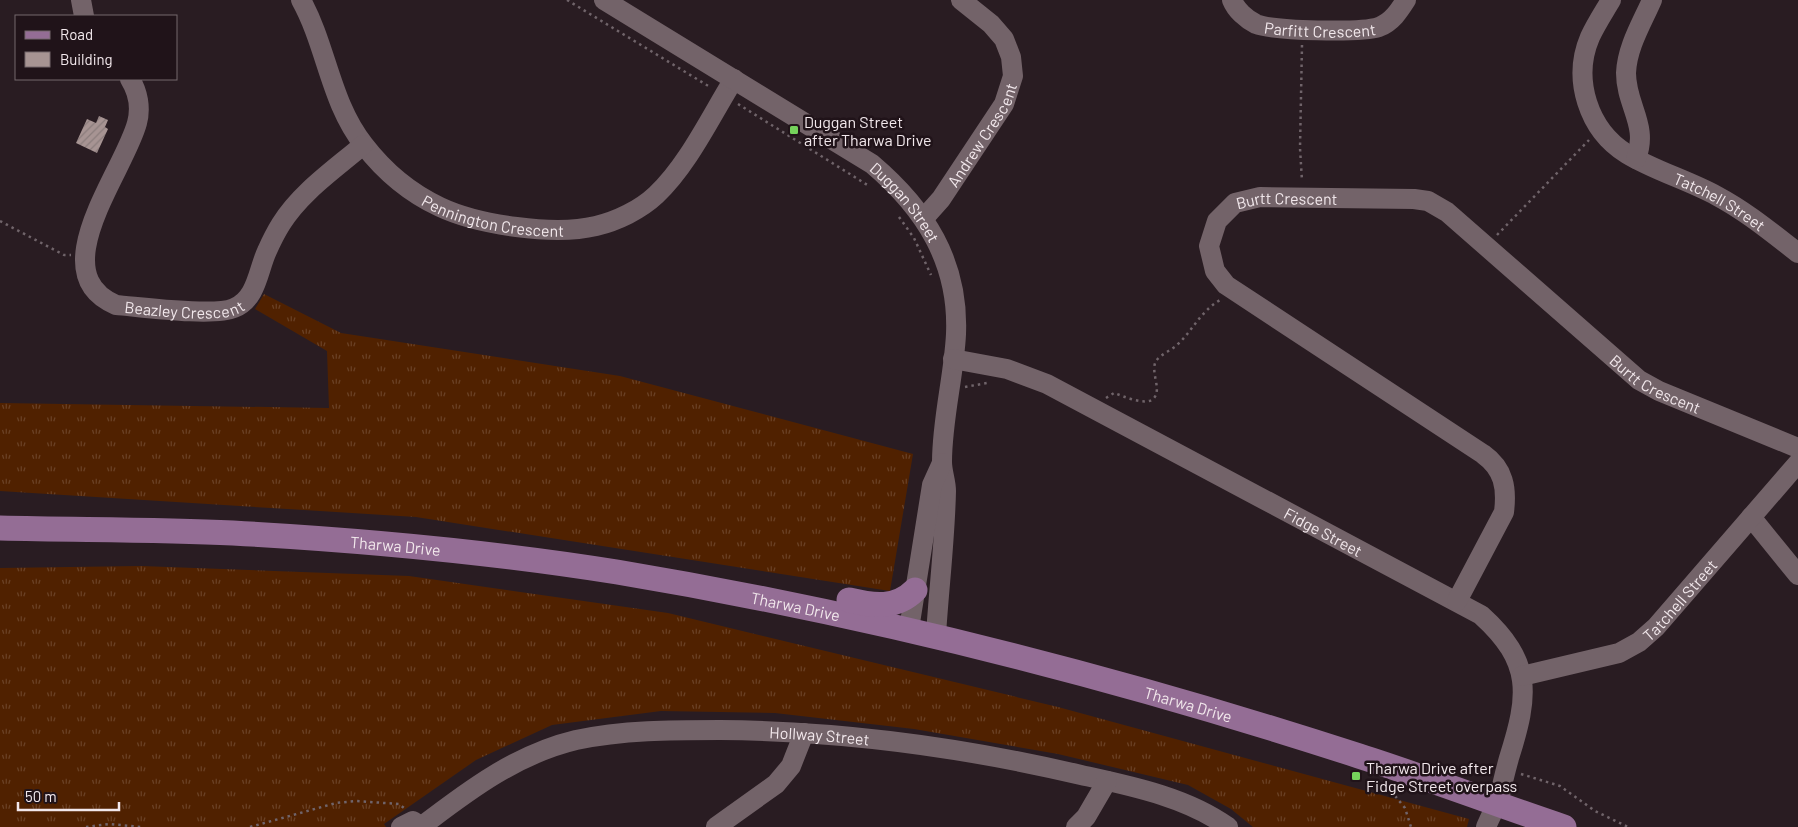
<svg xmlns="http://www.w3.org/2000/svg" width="1798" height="827" font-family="Barlow,sans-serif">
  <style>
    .grass { fill: url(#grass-tufts) }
    .building { fill: url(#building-hatch) }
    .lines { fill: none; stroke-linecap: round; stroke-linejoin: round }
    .path { stroke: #70646a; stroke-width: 2.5; stroke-dasharray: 2.5 4; stroke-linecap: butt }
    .minor { stroke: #736369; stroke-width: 20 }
    .major { stroke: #946d95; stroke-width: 25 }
    .poi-dot { fill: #75d25b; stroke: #201319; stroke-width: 2 }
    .labels { text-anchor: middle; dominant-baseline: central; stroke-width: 5; stroke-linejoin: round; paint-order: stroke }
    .street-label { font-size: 16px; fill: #f2e8ec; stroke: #201319 }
    .poi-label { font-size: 16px; fill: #f2e8ec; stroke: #201319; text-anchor: start }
  </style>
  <defs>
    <pattern id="grass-tufts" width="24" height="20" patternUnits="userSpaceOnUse" patternTransform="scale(1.25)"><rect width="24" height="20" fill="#502100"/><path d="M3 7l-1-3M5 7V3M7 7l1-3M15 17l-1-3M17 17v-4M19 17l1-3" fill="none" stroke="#6a4125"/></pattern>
    <pattern id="building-hatch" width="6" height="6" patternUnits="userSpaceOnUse" patternTransform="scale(1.25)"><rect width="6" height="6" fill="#a79493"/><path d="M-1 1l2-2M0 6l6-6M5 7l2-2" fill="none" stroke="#8b7d7c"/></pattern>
  </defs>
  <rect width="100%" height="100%" fill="#291c22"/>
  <path class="grass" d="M264,294L341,333L620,376L913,454L890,591L416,517L0,491V403L329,408L327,351L255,309Z
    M141,566L409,576L668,613L1058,707L1469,819L1467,827H1253L1231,809L1188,785L1058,754L914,729L775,713L661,711L552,725L476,760L384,824L386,827H0V568Z"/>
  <path class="building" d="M99,116L108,120L105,127L108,129L97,153L76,143L87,119L96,123Z"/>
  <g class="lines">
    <path class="path" d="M567,0L710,87
      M1302,45L1300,148L1302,181
      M738,104L869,186
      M899,217L914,238L931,275
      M0,221L64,255H71
      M1497,235L1589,140
      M965,387L987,383
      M1106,398L1114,393C1123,396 1147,407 1154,398C1162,389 1150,372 1156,361C1161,354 1172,350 1178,344C1193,330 1200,312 1220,300
      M1521,774L1560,786L1595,811L1628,827
      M1387,786L1405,808L1411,827
      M86,827L109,824L141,827
      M250,827L336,803L356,801L399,804L404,808"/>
    <g class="minor">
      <path d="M81,0L84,16"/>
      <path id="s1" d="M301,0C327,47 330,102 364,145C384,171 410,193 440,207C478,225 554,236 596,226C617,221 640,210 656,195C688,165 711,116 734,79"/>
      <path id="s2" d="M604,0L872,164C925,209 959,262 956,334C954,376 942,419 942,462C942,472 946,481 946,491C945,539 939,587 936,635"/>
      <path id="s3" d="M1232,0C1236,10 1246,19 1256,24C1274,31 1361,33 1379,27C1392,22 1399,11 1406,0"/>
      <path id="s4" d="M1611,0C1604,12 1596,24 1590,37C1572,79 1588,130 1627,154C1655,171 1688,180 1717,196C1747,212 1772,233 1798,253"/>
      <path id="s5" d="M130,79C138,92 141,108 137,123C124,172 41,273 116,305C141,307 214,317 234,308C257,299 258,270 267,251C271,242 276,232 281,224C301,192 335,169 363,145"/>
      <path d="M1636,159C1649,125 1626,106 1626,73C1627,47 1642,23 1652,0"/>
      <path id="s6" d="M924,218L941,199L1004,104L1013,76L1011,57L1004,39L991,24L961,0"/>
      <path id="s7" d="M953,359L1007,369L1047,384L1481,615C1533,662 1529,695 1509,758C1506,769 1503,780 1501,791C1498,803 1491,815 1486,827"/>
      <path d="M1751,517L1798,575"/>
      <path id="s8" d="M1457,601L1504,512C1507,488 1504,469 1483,454L1226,285L1215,271L1209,246L1217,221L1235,203L1260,197L1414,199L1428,201L1447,212L1639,380L1659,391L1798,448"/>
      <path d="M909,629L932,485L942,463"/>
      <path id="s9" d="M1522,676L1619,653L1639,642L1656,627L1798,463"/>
      <path id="s10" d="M422,826C469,790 517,754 576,740C623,730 672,730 720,730C842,731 962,747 1081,775C1131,786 1186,797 1228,827"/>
      <path d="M401,827L413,821L422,827"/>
      <path d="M716,827L776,784L791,766L804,733"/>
      <path d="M1076,827L1086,817L1107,781"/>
    </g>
    <g class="major">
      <path id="s11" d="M0,528C78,530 156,529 233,533C361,540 491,552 617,572C869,614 1116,677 1359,756C1428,778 1495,804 1564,827"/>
      <path d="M849,600C874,606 896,609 915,590"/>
    </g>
  </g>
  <g class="poi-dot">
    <rect x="789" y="125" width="10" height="10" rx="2.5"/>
    <rect x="1351" y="771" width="10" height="10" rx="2.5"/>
  </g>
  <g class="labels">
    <g class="street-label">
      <text stroke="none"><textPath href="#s3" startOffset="99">Parfitt Crescent</textPath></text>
      <text stroke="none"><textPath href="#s6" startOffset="102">Andrew Crescent</textPath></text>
      <text stroke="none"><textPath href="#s8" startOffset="621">Burtt Crescent</textPath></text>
      <text stroke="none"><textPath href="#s4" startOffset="280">Tatchell Street</textPath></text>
      <text stroke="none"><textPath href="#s2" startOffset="365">Duggan Street</textPath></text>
      <text stroke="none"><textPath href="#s1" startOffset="312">Pennington Crescent</textPath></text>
      <text stroke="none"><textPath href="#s5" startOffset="320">Beazley Crescent</textPath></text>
      <text stroke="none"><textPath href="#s8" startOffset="1056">Burtt Crescent</textPath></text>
      <text stroke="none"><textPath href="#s7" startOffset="411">Fidge Street</textPath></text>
      <text stroke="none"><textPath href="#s11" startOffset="396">Tharwa Drive</textPath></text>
      <text stroke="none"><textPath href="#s9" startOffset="181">Tatchell Street</textPath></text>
      <text stroke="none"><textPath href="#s11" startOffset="801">Tharwa Drive</textPath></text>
      <text stroke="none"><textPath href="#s11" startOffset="1206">Tharwa Drive</textPath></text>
      <text stroke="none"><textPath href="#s10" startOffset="422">Hollway Street</textPath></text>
    </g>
    <g class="poi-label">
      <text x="804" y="121">Duggan Street<tspan x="804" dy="18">after Tharwa Drive</tspan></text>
      <text x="1366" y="767">Tharwa Drive after<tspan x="1366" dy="18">Fidge Street overpass</tspan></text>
    </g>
  </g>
  <rect x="15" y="15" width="162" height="65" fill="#201319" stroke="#74686d"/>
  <rect x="25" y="31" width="25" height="8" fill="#946d95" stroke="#74686d"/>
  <text x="60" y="40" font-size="15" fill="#f2e8ec">Road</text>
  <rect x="25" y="52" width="25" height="15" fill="#a79493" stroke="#74686d"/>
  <text x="60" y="65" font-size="15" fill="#f2e8ec">Building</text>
  <path d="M18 802v8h101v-8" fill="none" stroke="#f2e8ec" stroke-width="2.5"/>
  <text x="25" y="802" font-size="15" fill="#f2e8ec" stroke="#201319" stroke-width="4" paint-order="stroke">50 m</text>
</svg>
